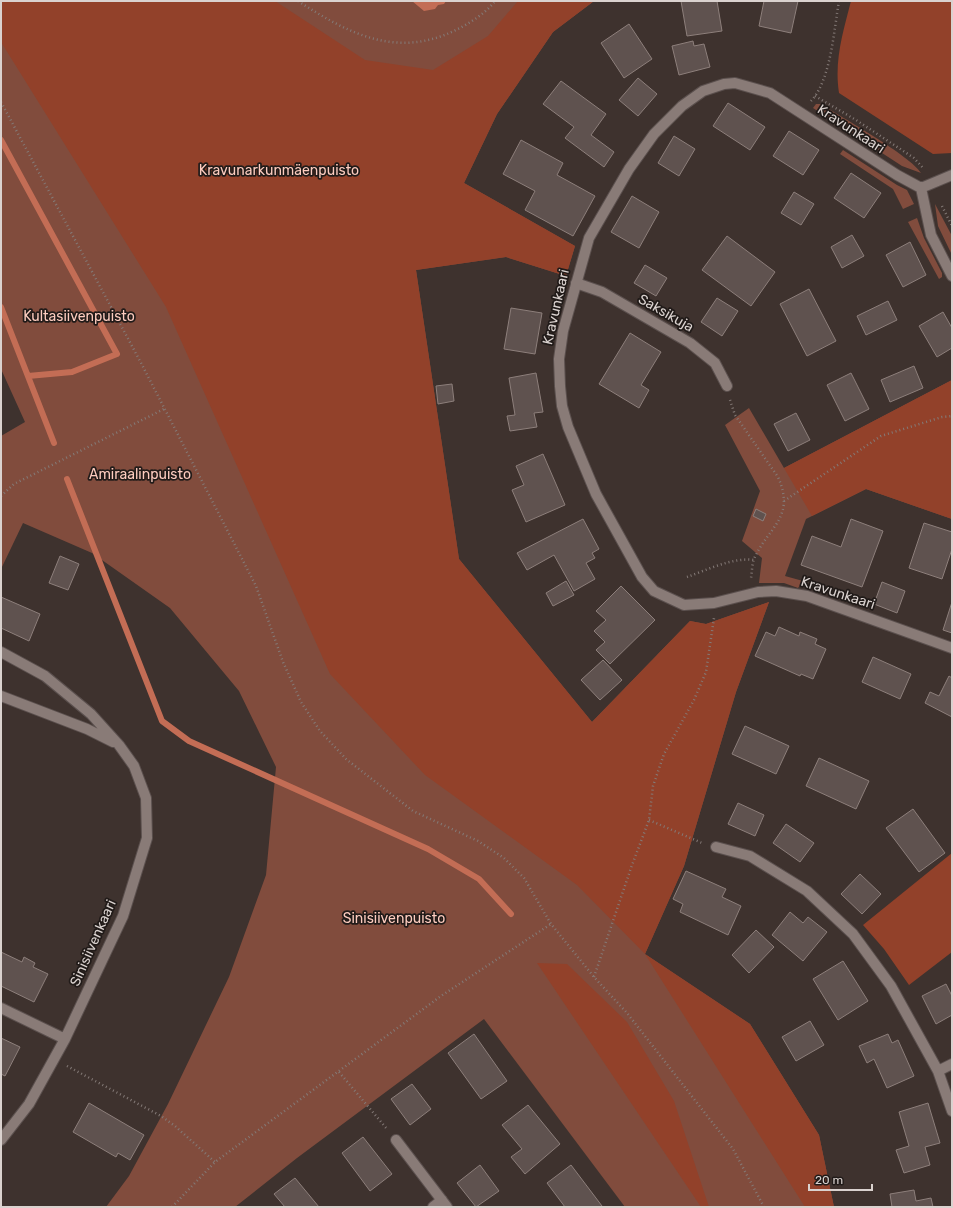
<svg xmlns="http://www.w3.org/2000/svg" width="953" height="1208" font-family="Rubik,sans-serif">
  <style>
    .green { fill: #814c3d }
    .forest { fill: #92412a }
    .water { fill: #c36d55 }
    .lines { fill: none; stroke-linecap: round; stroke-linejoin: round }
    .stream { stroke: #c36d55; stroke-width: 6 }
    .building { fill: #5f524f; stroke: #8d7f7b }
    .street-casing { stroke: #5b504e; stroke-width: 12 }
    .path { stroke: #847a77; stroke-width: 2.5; stroke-dasharray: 1 3; stroke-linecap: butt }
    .street { stroke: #897b77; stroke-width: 10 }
    .labels { text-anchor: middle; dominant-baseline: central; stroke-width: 3.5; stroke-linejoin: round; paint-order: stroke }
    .street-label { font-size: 14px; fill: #dad2cf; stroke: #211b19 }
    .park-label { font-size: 14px; fill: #fdccbf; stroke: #211b19 }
  </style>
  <rect width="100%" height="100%" fill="#3e322e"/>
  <path class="green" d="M1,1H594L553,32L497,114L464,183L575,246L566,276L506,257L416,270L459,559L592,722L690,621L706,624L769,602L736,692L684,866L645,954L750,1024L819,1135L834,1207H625L484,1019L297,1158L235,1207H106L129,1176L168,1104L229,977L266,875L276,767L239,691L170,608L92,553L23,523L1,569V436L25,422L1,369Z
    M816,104H821C841,117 911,156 921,173L902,166L813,108Z
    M843,150L897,185L907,190L914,204L903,209L893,189L840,154Z
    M935,204L952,236V255L938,226Z
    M917,218L924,238L942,273V277L939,279L908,222Z
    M952,380V519L866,489L806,519L785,576L803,581L798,588L784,583H759L762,558L742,541L760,491L725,425L749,408L784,468Z"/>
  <path class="forest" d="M1,1H275L365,60L433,70L488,36L518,1H594L553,32L497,114L464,183L575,246L566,276L506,257L416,270L459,559L592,722L690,621L706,624L769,602L736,692L684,866L645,954L750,1024L819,1135L834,1207H805L645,954L577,885L425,775L330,674L166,307L1,42Z
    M851,1H952V153L933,154L839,93C834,61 843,32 851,1Z
    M952,380V519L866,489L812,516L784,468Z
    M952,853V952L909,985L884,949L863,925Z
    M537,963L567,964L627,1022L674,1101L709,1207H701Z"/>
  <path class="water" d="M412,1H446L444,4L438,5L435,9L424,11Z"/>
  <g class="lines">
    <path class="stream" d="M1,140L117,354L72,372L28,376
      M1,307L54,443
      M67,479L162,721L189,741L428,849L479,879L511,914"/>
  </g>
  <path class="building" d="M681,1H717L722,31L687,36Z
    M764,1H798L791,33L759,26Z
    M629,24L652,59L624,78L601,43Z
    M693,41L694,46L704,44L710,67L679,75L672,46Z
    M638,78L657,94L638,116L619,100Z
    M561,81L606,114L591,135L614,152L604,167L565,138L574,127L543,104Z
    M728,103L765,127L750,150L713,126Z
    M789,131L819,150L803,175L773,156Z
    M674,136L695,149L679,176L658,163Z
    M521,140L563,163L557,175L595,196L573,236L525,210L535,191L503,174Z
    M851,173L881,193L864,218L834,198Z
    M794,192L814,204L801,225L781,213Z
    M632,196L659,212L639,248L611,232Z
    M852,235L864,256L842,268L831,247Z
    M727,236L775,272L751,306L702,270Z
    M910,242L926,275L903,287L886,255Z
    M645,265L667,278L656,296L634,283Z
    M809,289L836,341L807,356L780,304Z
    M717,298L738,311L722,336L701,322Z
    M888,301L897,320L866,335L857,316Z
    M511,308L542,313L535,354L504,349Z
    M943,312L952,328V348L937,357L919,326Z
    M630,333L661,352L641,385L649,390L639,408L599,384Z
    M914,366L923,388L890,402L881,380Z
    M536,373L543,412L534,413L537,427L510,431L507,416L515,415L509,378Z
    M851,373L869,409L845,421L827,385Z
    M452,384L454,401L438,404L436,386Z
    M796,413L810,440L788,451L774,424Z
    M543,454L565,505L526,522L512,490L524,485L516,466Z
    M756,509L766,514L763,521L753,516Z
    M583,519L599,549L592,553L595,558L586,563L595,579L574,591L554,555L527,570L517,553Z
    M851,519L883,531L862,587L801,565L812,536L841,547Z
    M924,523L952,532V549L942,579L909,568Z
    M60,556L79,564L68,590L49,583Z
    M566,581L574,595L553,606L546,593Z
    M882,582L905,591L897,613L874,604Z
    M621,586L655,620L610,664L596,650L605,642L594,631L606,620L596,611Z
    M1,597L40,614L29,641L1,628Z
    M952,602V633L943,630Z
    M779,627L799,636L800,632L817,639L815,644L826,649L813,679L801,674L800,676L755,656L766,632L775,636Z
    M873,657L911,674L900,699L862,682Z
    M603,660L622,680L600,700L581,680Z
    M949,676L952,678V717L925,703L930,692L939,696Z
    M745,726L789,746L776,774L732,754Z
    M819,758L869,781L856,809L806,786Z
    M738,803L764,815L755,836L728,824Z
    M913,809L945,853L919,872L886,828Z
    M786,824L814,843L800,862L773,843Z
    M686,871L726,889L722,897L741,906L728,935L680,912L683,904L673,899Z
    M860,874L881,894L862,914L841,894Z
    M790,912L803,923L808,917L827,932L803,961L772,935Z
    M756,930L774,947L749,973L732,955Z
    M1,952L22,962L24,957L35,963L33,967L48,974L34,1002L1,986Z
    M843,961L868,1001L838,1020L813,979Z
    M946,984L952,996V1015L936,1024L922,996Z
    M810,1021L824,1045L796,1061L782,1037Z
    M474,1034L507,1081L481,1099L448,1053Z
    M888,1034L892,1043L898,1040L914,1076L887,1088L874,1059L867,1063L859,1046Z
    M1,1038L20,1047L5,1076L1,1074Z
    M412,1084L431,1109L410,1125L391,1099Z
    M89,1103L144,1135L130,1160L118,1153L116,1157L73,1132Z
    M928,1103L940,1143L925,1147L930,1165L904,1173L896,1150L909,1146L899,1112Z
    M528,1105L560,1144L525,1174L511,1157L522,1149L502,1125Z
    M363,1137L392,1174L370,1191L342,1153Z
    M480,1165L499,1191L476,1207L457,1183Z
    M571,1165L602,1206L601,1207H565L547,1183Z
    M295,1178L319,1207H285L274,1194Z
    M914,1190L916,1201L931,1198L933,1207H892L890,1194Z"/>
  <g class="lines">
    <defs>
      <path id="street" d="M921,188L897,175L770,93L735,83L724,84L703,91L682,106L654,134L629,169L589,238L563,331L559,359L560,386L562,406L568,427L596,494L642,577L654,591L684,605L714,603L758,592L776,591L807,596L952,648
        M921,188L931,235L952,276
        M921,188L952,175
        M576,283L602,292L690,343L715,363L727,386
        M1,652L45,676L91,714L119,745L134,766L146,798L147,838L123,916L65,1039L29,1104L1,1140
        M1,696L87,729L113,742
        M716,847L750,856L807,891L853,934L891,986L938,1071L952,1111
        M1,1008L65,1039
        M938,1071L952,1064
        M396,1140L447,1207
        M433,1207L442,1200"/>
    </defs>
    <use href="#street" class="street-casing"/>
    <path class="path" d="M298,1C349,34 397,59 456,30C470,23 486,13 495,1
      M815,96L856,120L914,158L924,169
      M811,101C831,80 834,29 839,1
      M1,102L140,361L256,586L283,662L301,702L320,731L346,759L413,811L478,841L504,858L524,878L551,924L594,977L627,1013L733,1149L764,1207
      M942,206L952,226
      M730,400L735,415L778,477C796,518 768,527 754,559C752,564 752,572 751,578
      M1,496L14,484L164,409
      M784,501L881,436L942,417L952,416
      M687,577C707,570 733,557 754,560
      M649,820L702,843
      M594,977L631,868L649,820L653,786L664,754L694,700L706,672L714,618
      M67,1066L161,1116L175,1126L215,1162
      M339,1072L387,1129
      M172,1207L215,1162L441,996L551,924"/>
    <use href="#street" class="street"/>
  </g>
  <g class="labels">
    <g class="street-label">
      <text transform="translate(851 129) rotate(33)">Kravunkaari</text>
      <text transform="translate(556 307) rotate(-77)">Kravunkaari</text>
      <text transform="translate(666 313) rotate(30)">Saksikuja</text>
      <text transform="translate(838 593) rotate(18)">Kravunkaari</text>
      <text transform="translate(93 943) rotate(-66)">Sinisiivenkaari</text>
    </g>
    <g class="park-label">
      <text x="279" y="170">Kravunarkunmäenpuisto</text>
      <text x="79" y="316">Kultasiivenpuisto</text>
      <text x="140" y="474">Amiraalinpuisto</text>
      <text x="394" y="918">Sinisiivenpuisto</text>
    </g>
  </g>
  <rect width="953" height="1208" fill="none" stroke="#dad2cf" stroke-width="4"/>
  <path d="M809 1184v6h63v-6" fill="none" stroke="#dad2cf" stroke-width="2"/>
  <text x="815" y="1184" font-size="12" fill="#dad2cf" stroke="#211b19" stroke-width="3" paint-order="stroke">20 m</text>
</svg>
